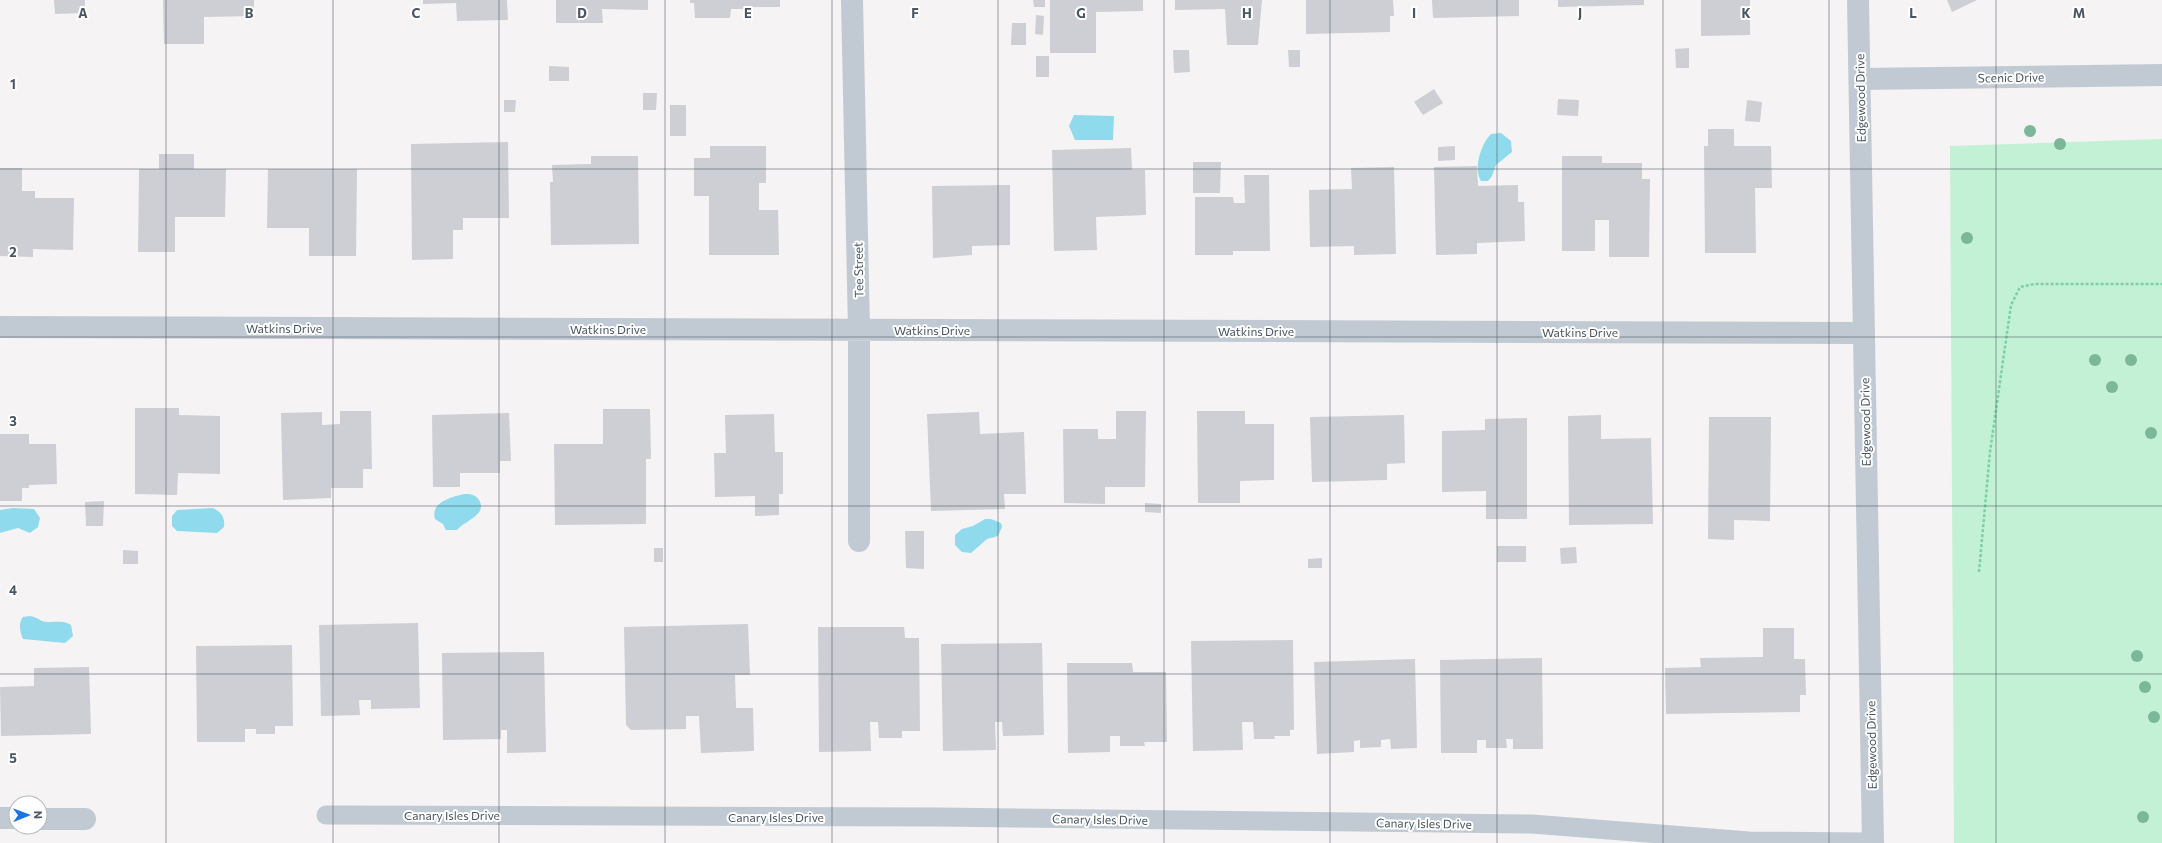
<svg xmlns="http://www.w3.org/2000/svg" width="2162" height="843" font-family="Commissioner,sans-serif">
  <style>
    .green { fill: #c3f1d5 }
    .water { fill: #90daee }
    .building { fill: #cdcfd5 }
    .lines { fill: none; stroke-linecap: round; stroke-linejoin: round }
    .path { stroke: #7ad0a6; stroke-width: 2.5; stroke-dasharray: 3 2; stroke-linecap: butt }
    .service { stroke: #c1cad2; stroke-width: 19 }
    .minor { stroke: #c1cad2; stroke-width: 22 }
    .tertiary { stroke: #c1cad2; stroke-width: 22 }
    .tree { fill: #7bb799 }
    .grid { fill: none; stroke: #4a5661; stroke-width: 1; stroke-opacity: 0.55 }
    .labels { text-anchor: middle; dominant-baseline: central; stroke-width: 4; stroke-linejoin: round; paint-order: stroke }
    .street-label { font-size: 12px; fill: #4a5661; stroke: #fff }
    .grid-label { font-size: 13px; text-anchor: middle; font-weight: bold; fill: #4a5661; stroke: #fff; stroke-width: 4; stroke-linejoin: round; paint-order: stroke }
  </style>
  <rect width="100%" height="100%" fill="#f5f3f3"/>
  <path class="green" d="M2162,139V843H1954L1950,146Z"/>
  <path class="water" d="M1074,115L1114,116L1113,140H1075L1069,126Z
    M1501,133L1511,141L1512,152L1496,165L1492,176L1488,181H1481C1473,168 1481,144 1491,134Z
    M464,494C470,494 475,494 479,500C488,515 464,521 457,530H446L443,524L435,519C430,502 452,497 464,494Z
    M13,508L34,509L40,518L38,527L30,533L18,528L0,533V510Z
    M213,508C222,513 225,517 224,527L217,533L177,531L172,526V516L177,510Z
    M985,519H991L1001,523L1002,527L998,536L987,539L971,553L962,552L955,545V535L962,529L973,526Z
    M30,616C36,617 38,619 42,621C51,624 61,619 71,625L73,636L65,643L23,639C20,632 18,623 23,617Z"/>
  <path class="building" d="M54,0H85V13L55,14Z
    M163,0H254V16L204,17V44H164Z
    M423,0H507L508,20L457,21L456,3L423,4Z
    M556,0H648V10L602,9L603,23H556Z
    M690,0H780V7H750V9H731L730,18H695L694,3H690Z
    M1033,0H1045V7H1034Z
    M1050,0H1143V11L1096,12V53H1050Z
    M1175,0H1262L1258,45H1227L1225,9L1175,10Z
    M1306,0H1393L1394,16H1390V32L1306,34Z
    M1432,0H1519V16L1433,18Z
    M1558,0H1644V5L1558,7Z
    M1701,0H1750V35L1701,36Z
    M1947,0H1977L1952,12Z
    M1036,15L1044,16L1043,35L1035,34Z
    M1012,23H1026V45H1011Z
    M1689,48V68H1676L1675,49Z
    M1173,50H1189L1190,72L1174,73Z
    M1288,50H1300V67H1289Z
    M1036,56H1049V77H1036Z
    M549,66L569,67V81H549Z
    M1434,89L1443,103L1423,115L1414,102Z
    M643,93H657L656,110H643Z
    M1558,99L1579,100L1578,116L1557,115Z
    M504,100H516L515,112H504Z
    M1747,100L1762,102L1760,122L1745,121Z
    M670,105H686V136H670Z
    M1708,129H1734V146H1771L1772,188H1755L1756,253H1705L1704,146H1708Z
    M508,142L509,218H463V230H453V259L412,260L411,144Z
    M710,146H766V183H759V210H778L779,255H709V196H694V158H710Z
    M1455,146V160L1438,161V147Z
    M1131,148L1132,170H1145L1146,215L1096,217L1097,250L1054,251L1052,150Z
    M159,154H194V169H226L225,217H175V252H138L139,169H159Z
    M591,156H638L639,244L551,245L550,182H553L552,165L591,164Z
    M1562,156H1602V163H1642V179H1650L1649,257H1609V220H1595V251H1562Z
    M1193,162H1221L1220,193H1193Z
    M1477,166L1478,186L1518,185V202H1524L1525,241L1477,243V254L1436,255L1434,167Z
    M1394,167L1396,254L1354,255V246L1310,247L1309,190L1352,189L1351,168Z
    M0,168H22V191H35V198H74L73,250L33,249V257L0,256Z
    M268,169H357L356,256H309V228H267Z
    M1244,175H1269L1270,251H1233V255H1195V197H1233L1234,203H1245Z
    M1010,185V245L972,246V255L933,258L932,186Z
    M135,408H179V415L220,416V474L178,473L177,495L135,494Z
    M603,409H650L651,459H646V524L555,525L554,444H603Z
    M340,411H371L372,469H363V488H331V498L283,500L281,413L322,412V425L340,424Z
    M1116,411H1146L1145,487H1105V504L1064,503L1063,429H1098V439H1116Z
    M1197,411H1245V424H1274V480L1240,481V503H1198Z
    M979,412L980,434L1024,432L1026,494H1004L1005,509L931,511L927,414Z
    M509,413L511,461H500V473H460V487H433L432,415Z
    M774,414L775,452H783V494H779V515L755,516V496L715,497L714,453H726L725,415Z
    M1404,415L1405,463L1387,464V480L1312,482L1310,417Z
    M1601,415V439L1651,438L1653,524L1569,525L1568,416Z
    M1709,417H1771L1770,521L1734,520V540L1708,539Z
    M1527,418V519H1486V491L1442,492V431L1485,430V419Z
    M0,434H29V444H56L57,484L29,485V488H22V501H0Z
    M104,501L103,526H86L85,502Z
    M1145,503L1161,504V513L1145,512Z
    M905,531H924V569L906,568Z
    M1497,546H1526V562H1497Z
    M1576,547L1577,563L1561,564L1560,548Z
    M654,548H663V562H654Z
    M123,550L138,551V564H123Z
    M1322,558V568H1308V559Z
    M418,623L420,708L371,709V700H359L360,715L321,716L319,625Z
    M748,624L750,675H735L736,708H753L754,751L701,753L699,716H686V729L631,730L626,725L624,627Z
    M818,627H904L905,638H919L920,731H902V738H879L878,722H870L871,751L819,752Z
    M1763,628H1794V659H1805L1806,695H1800V712L1666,714L1665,668L1701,667L1700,658L1763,657Z
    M1293,640L1294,730H1290V736H1274L1275,739H1254L1253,722H1242L1243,750L1193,751L1191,641Z
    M1042,643L1044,735L1003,736L1002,722H995L996,750L943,751L941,644Z
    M292,645L293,726H275V734H256V729H245V742H197L196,646Z
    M544,652L546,752L507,753V730H501V739L443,740L442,653Z
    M1542,658L1543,749H1513V739H1506L1507,748H1486V740H1477V753H1441L1440,660Z
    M1415,659L1417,748L1391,749L1390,739L1381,740V747L1360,748V740L1354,741V752L1317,754L1314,662Z
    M1067,663H1132L1133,672H1166L1167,742H1144L1145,746H1120V736H1110V752L1068,753Z
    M89,667L91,734L1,736L0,687L34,686V668Z"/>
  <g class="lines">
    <path class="path" d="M1979,572L1990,452L2011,305L2020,287L2035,284H2162"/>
    <path class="service" d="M326,815L939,817L1532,824L1749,841L1873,842"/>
    <path class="minor" d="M852,0L859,330V541
      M1860,79L2162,75
      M0,327L1864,333
      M0,818H16
      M40,819H85"/>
    <path class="tertiary" d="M1858,0L1873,843"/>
  </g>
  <g class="tree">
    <circle cx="2030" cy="131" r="6"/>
    <circle cx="2060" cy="144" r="6"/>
    <circle cx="1967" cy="238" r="6"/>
    <circle cx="2095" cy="360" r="6"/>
    <circle cx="2131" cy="360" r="6"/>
    <circle cx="2112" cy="387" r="6"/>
    <circle cx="2151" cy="433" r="6"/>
    <circle cx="2137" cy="656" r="6"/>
    <circle cx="2145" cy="687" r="6"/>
    <circle cx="2154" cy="717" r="6"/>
    <circle cx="2143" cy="817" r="6"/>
  </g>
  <path class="grid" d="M166,0V843M333,0V843M499,0V843M665,0V843M832,0V843M998,0V843M1164,0V843M1330,0V843M1497,0V843M1663,0V843M1829,0V843M1996,0V843M0,169H2162M0,337H2162M0,506H2162M0,674H2162"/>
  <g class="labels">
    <g class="street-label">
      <text transform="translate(2011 77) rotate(-1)">Scenic Drive</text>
      <text transform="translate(1860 98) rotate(-91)">Edgewood Drive</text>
      <text transform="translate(858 270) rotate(-91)">Tee Street</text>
      <text x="284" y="328">Watkins Drive</text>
      <text x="608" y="329">Watkins Drive</text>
      <text x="932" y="330">Watkins Drive</text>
      <text x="1256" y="331">Watkins Drive</text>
      <text x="1580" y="332">Watkins Drive</text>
      <text transform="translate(1865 422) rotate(-91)">Edgewood Drive</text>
      <text transform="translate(1871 745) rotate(-91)">Edgewood Drive</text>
      <text x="452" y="815">Canary Isles Drive</text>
      <text x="776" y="817">Canary Isles Drive</text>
      <text transform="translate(1100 819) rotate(1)">Canary Isles Drive</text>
      <text transform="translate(1424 823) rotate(1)">Canary Isles Drive</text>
    </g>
  </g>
  <g class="grid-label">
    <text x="83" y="18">A</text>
    <text x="249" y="18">B</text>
    <text x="416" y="18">C</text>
    <text x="582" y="18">D</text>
    <text x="748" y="18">E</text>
    <text x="915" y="18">F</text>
    <text x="1081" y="18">G</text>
    <text x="1247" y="18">H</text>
    <text x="1414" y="18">I</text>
    <text x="1580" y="18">J</text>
    <text x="1746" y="18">K</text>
    <text x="1913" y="18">L</text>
    <text x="2079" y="18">M</text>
    <text x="13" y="89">1</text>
    <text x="13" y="257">2</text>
    <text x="13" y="426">3</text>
    <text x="13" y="595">4</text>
    <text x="13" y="763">5</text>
  </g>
  <g transform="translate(28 815) rotate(89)"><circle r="19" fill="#ffffff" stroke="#b7bbc0"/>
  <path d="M0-3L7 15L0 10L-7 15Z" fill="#1a73e8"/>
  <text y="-6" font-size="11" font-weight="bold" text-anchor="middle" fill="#4a5661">N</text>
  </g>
</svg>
